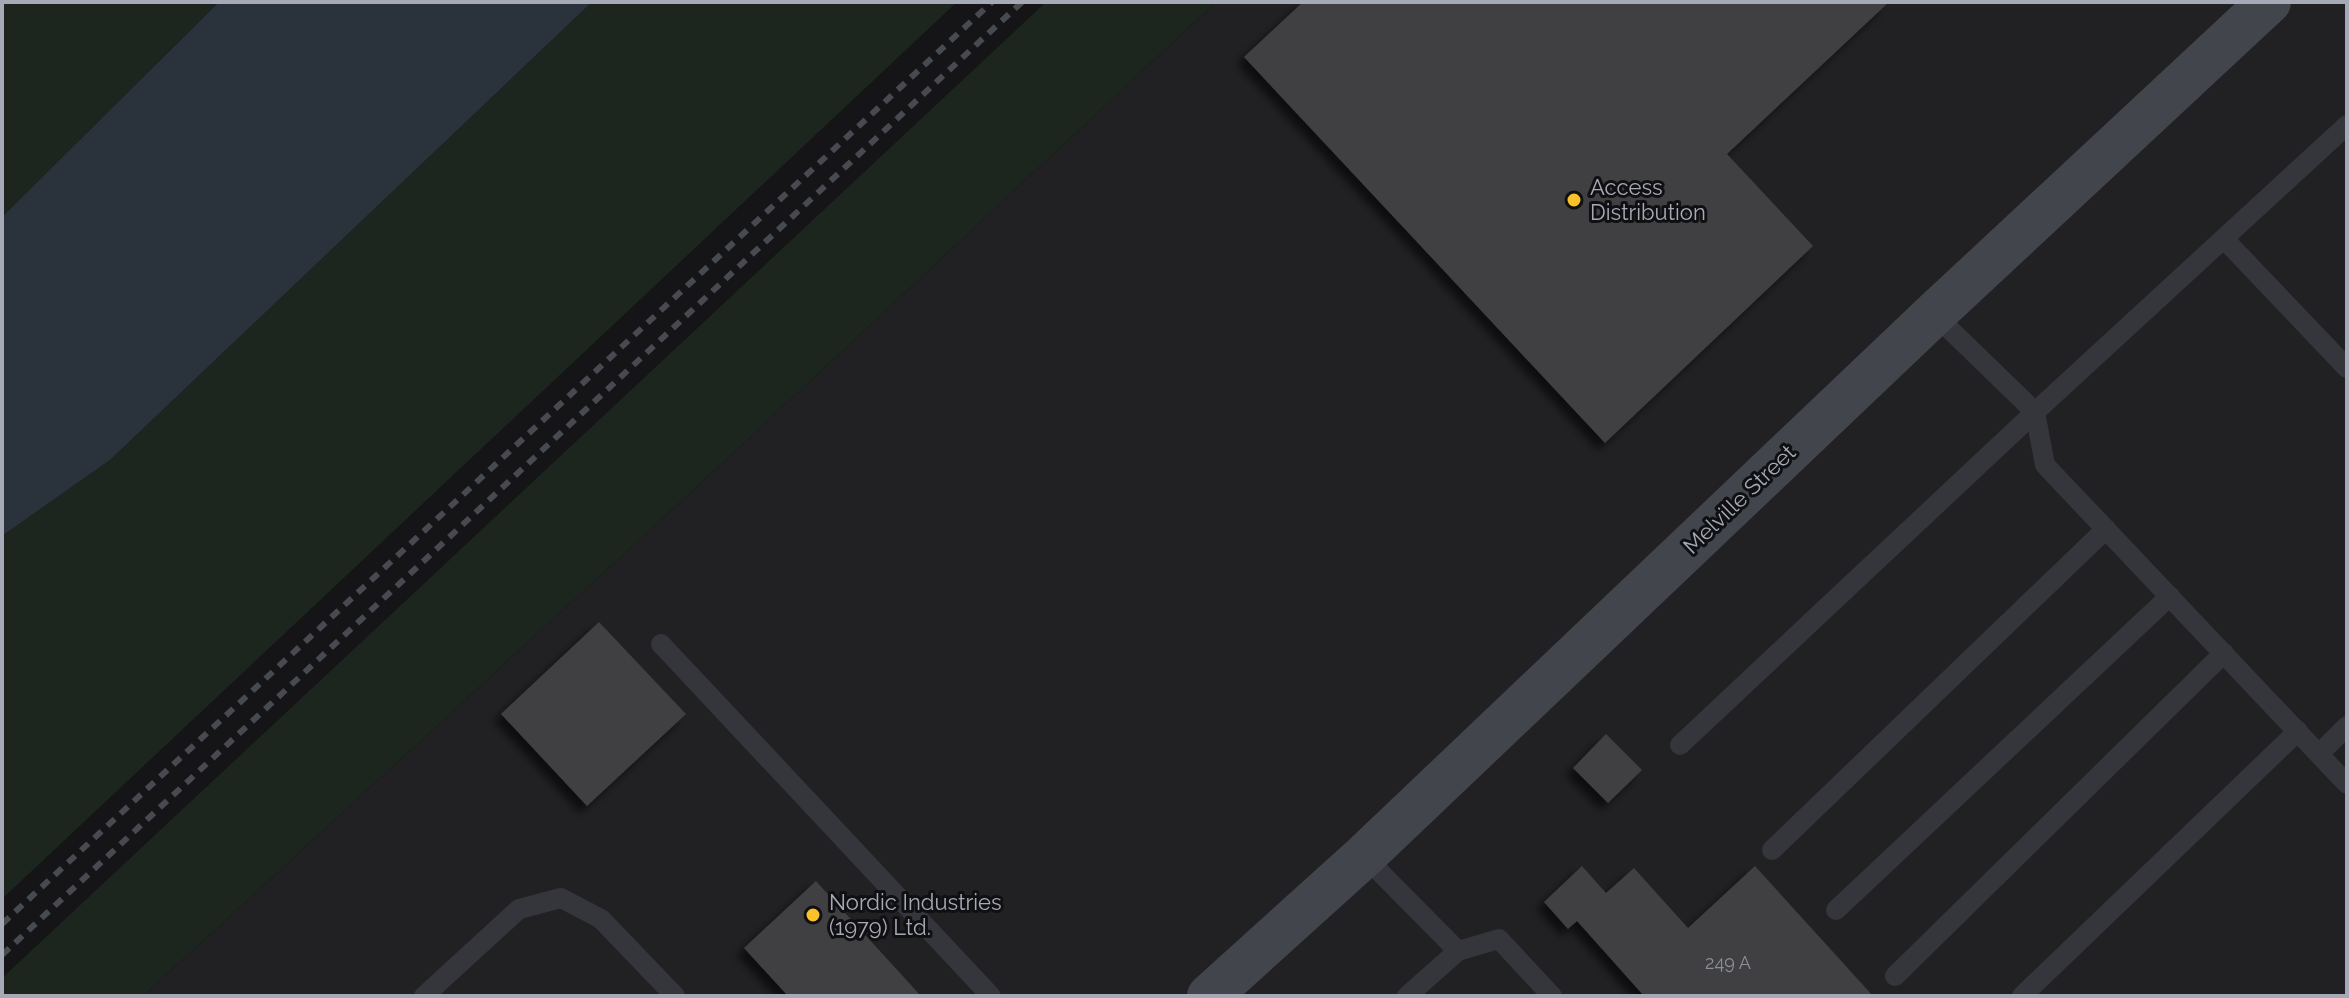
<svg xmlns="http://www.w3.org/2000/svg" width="2349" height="998" font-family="Raleway,sans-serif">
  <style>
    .built { fill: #212023 }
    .green { fill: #1c251e }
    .water { fill: #2a323b }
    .building { fill: #3f3f43; filter: url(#shadow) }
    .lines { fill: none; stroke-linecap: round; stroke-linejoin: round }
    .lane { stroke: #35363c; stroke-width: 20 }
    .secondary { stroke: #43454c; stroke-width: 44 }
    .rail { stroke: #484a51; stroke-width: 6; stroke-dasharray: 10 8; stroke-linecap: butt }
    .poi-dot { fill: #fac229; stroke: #100f11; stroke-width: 3 }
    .labels { text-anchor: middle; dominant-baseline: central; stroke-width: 6; stroke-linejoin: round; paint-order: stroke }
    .number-label { font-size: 18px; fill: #8c8f9a }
    .poi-label { font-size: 22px; fill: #a6aab7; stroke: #100f11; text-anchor: start }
    .street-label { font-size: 22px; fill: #a6aab7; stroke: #100f11 }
  </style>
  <defs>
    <filter id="shadow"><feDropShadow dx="-7" dy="7" stdDeviation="4" flood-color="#0009"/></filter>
  </defs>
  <rect width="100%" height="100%" fill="#151416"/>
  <path class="built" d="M1216,2H2347V996H143L700,484Z"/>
  <path class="green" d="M2,2H219L2,217Z
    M592,2H957L2,899V536L110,460Z
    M1046,2H1216L700,484L143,996H2V978Z"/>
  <path class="water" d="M219,2H592L110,460L2,536V217Z"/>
  <path class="building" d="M1303,2H1889L1727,154L1813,246L1605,443L1244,57Z
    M599,622L686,714L587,806L501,714Z
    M1606,734L1642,770L1608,803L1573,768Z
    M1582,866L1606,893L1634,868L1688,928L1755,866L1873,996H1644L1577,921L1568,929L1544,902Z
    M816,881L921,996H788L744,948Z"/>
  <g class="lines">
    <path class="lane" d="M2225,240L2347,368
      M1934,314L2035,412L2045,465L2347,784
      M661,644L991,996
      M1680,745L2035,412L2347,125
      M2319,754L2347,726
      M1772,850L2106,529
      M1364,856L1458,951L1499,939L1552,996
      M1836,910L2170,596
      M1895,976L2224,653
      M424,996L519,909L561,898L601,919L675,996
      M1407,996L1458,951
      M2022,996L2298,731"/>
    <path class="secondary" d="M1209,996L1364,856L1934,314L2269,2"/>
    <path class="rail" d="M2,924L992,2
      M2,955L1022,2"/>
  </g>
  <g class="poi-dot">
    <circle cx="1574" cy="200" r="8"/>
    <circle cx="813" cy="915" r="8"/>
  </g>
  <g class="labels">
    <g class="number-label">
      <text x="1728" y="962">249 A</text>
    </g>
    <g class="poi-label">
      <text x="1590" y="187">Access<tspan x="1590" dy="25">Distribution</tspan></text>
      <text x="829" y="902">Nordic Industries<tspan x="829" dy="25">(1979) Ltd.</tspan></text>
    </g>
    <g class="street-label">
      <text transform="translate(1739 499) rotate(-44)">Melville Street</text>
    </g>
  </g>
  <rect width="2349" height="998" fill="none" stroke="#a6aab7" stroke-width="8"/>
</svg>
